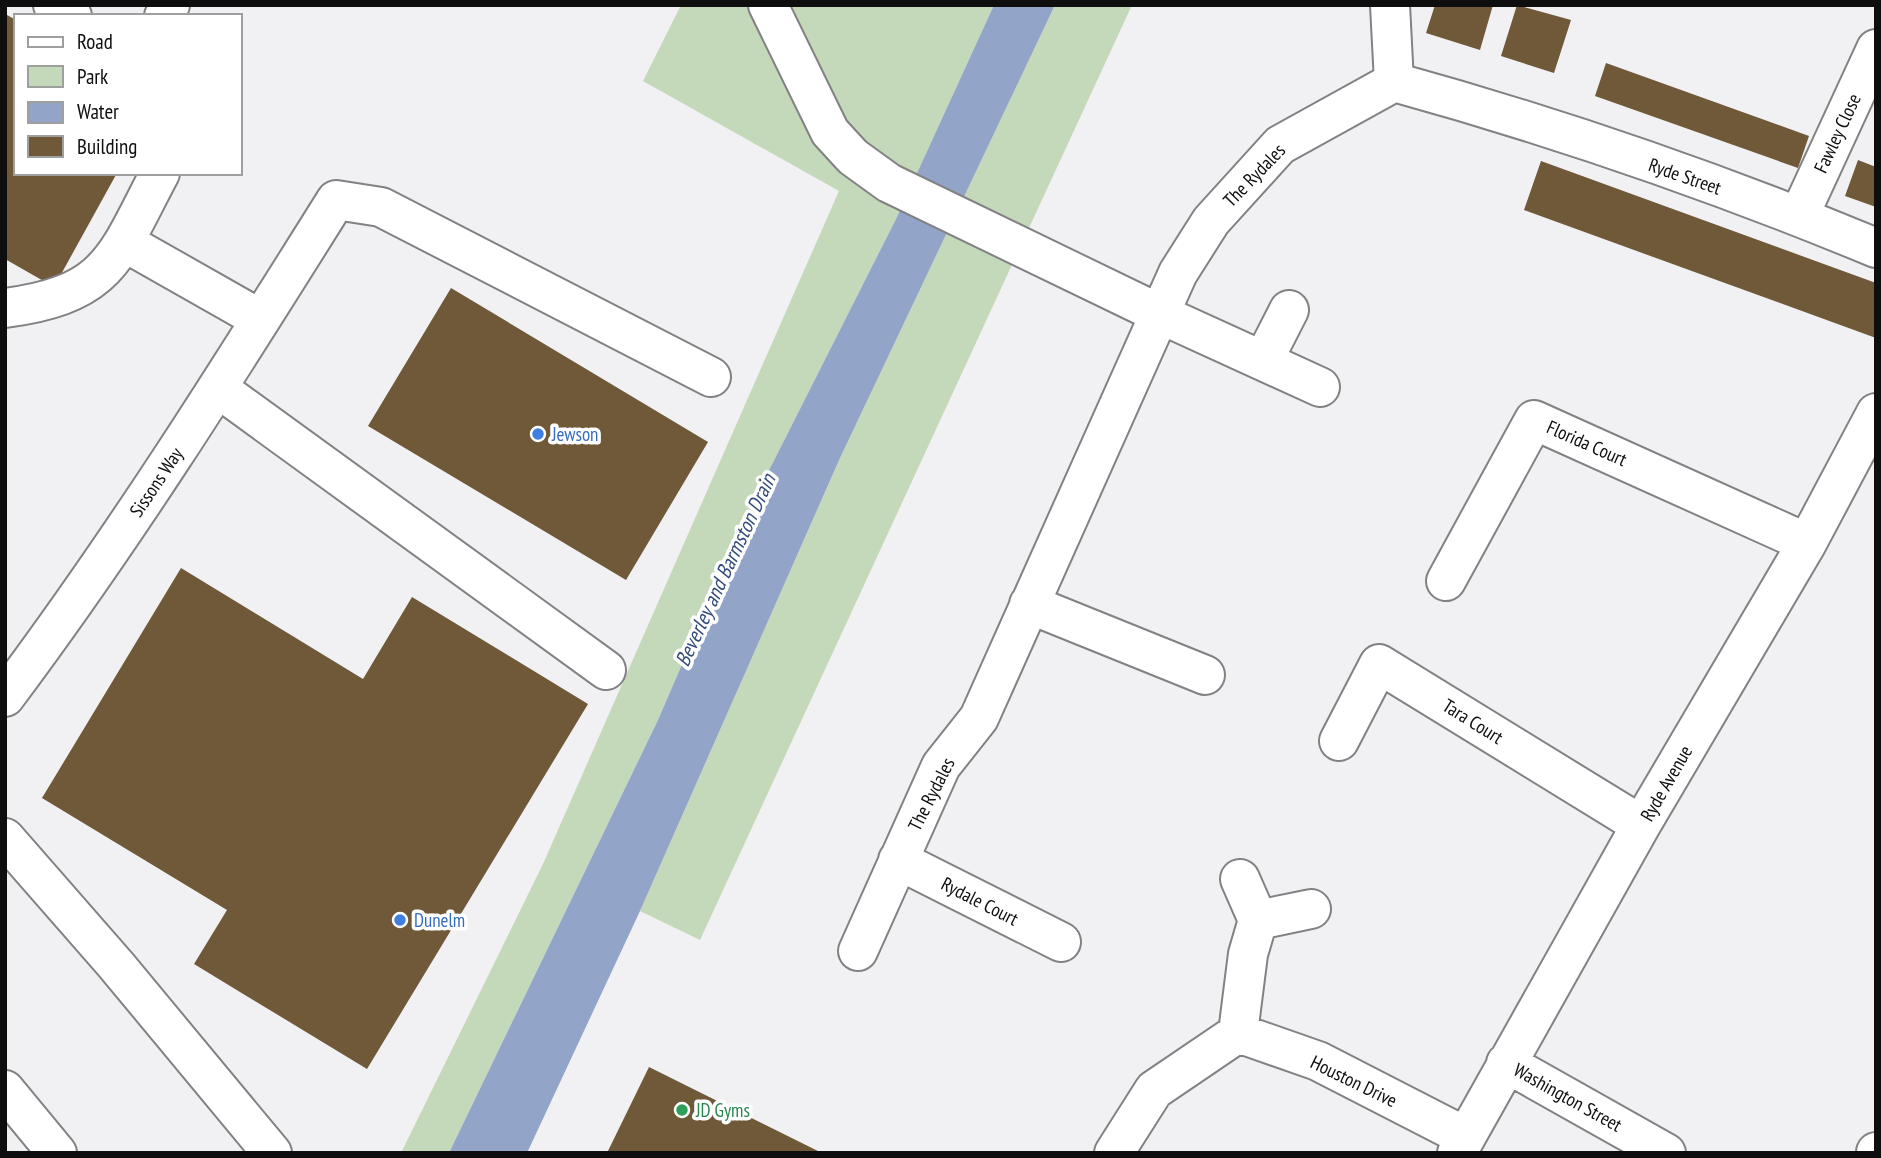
<svg xmlns="http://www.w3.org/2000/svg" width="1881" height="1158" font-family="'PT Sans Narrow',sans-serif">
  <style>
    .green { fill: #c4d8ba }
    .water { fill: #92a5c8 }
    .building { fill: #6f5939 }
    .lines { fill: none; stroke-linecap: round; stroke-linejoin: round }
    .minor-casing { stroke: #828184; stroke-width: 42 }
    .minor { stroke: #fff; stroke-width: 38 }
    .shop-dot { fill: #3f7fe0; stroke: #fff; stroke-width: 2.5 }
    .leisure-dot { fill: #2e9e5b; stroke: #fff; stroke-width: 2.5 }
    .labels { text-anchor: middle; dominant-baseline: central; stroke-width: 7; stroke-linejoin: round; paint-order: stroke }
    .street-label { font-size: 19px; fill: #0f0e0f; stroke: #fff }
    .shop-label { font-size: 19px; fill: #366cbe; stroke: #fff; text-anchor: start }
    .leisure-label { font-size: 19px; fill: #27864d; stroke: #fff; text-anchor: start }
    .water-label { font-size: 21px; font-style: italic; fill: #334c7b; stroke: #fff }
  </style>
  <rect width="100%" height="100%" fill="#f1f0f3"/>
  <path class="green" d="M681,5H994L896,219L747,514L658,720L449,1153H401L543,864L839,191L643,81Z
    M1055,5H1132L700,940L640,911L840,458Z"/>
  <path class="water" d="M994,5H1055L840,458L640,911L527,1153H449L658,720L747,514L896,219Z"/>
  <path class="building" d="M1435,5H1493L1480,50L1426,33Z
    M1517,5L1571,20L1554,73L1501,56Z
    M7,15L16,20V173H117L54,287L5,259Z
    M1606,63L1809,136L1798,168L1595,96Z
    M1858,160L1876,167V207L1845,196Z
    M1541,161L1876,283V338L1524,210Z
    M451,288L708,442L626,580L368,426Z
    M181,568L363,679L412,597L588,704L367,1069L194,964L227,910L42,798Z
    M649,1067L822,1153H607Z"/>
  <g class="lines">
    <defs>
      <path id="minor" d="M53,5L72,16
        M768,5L830,132L853,157L889,183L1160,314L1320,387
        M1390,5L1394,82
        M164,16L170,5
        M1799,216L1876,49
        M126,243L260,319
        M5,308C111,294 115,257 160,173
        M1263,361L1289,310
        M219,389L606,670
        M1446,581L1534,420L1807,543
        M1029,604L1205,675
        M5,697C125,537 230,369 336,200L381,207L711,377
        M1339,741L1379,664L1641,825
        M5,838L116,965L272,1153
        M898,860L1061,942
        M1240,879L1258,920L1311,909
        M858,951L941,766L979,718L1178,273L1211,221L1280,145L1394,82C1557,127 1719,183 1876,248
        M1238,1033L1248,954L1258,920
        M1506,1063L1666,1153
        M5,1090L57,1153
        M1114,1153L1154,1090L1238,1033L1318,1061L1466,1137
        M1457,1153L1641,825L1807,543L1876,413
        M1876,1153V1152"/>
    </defs>
    <use href="#minor" class="minor-casing"/>
    <use href="#minor" class="minor"/>
  </g>
  <g class="shop-dot">
    <circle cx="538" cy="434" r="7"/>
    <circle cx="400" cy="920" r="7"/>
  </g>
  <circle class="leisure-dot" cx="682" cy="1110" r="7"/>
  <g class="labels">
    <g class="street-label">
      <text transform="translate(1837 133) rotate(-65)">Fawley Close</text>
      <text transform="translate(1254 175) rotate(-46)">The Rydales</text>
      <text transform="translate(1685 176) rotate(19)">Ryde Street</text>
      <text transform="translate(1587 443) rotate(24)">Florida Court</text>
      <text transform="translate(156 482) rotate(-56)">Sissons Way</text>
      <text transform="translate(1473 721) rotate(32)">Tara Court</text>
      <text transform="translate(1666 783) rotate(-60)">Ryde Avenue</text>
      <text transform="translate(931 794) rotate(-63)">The Rydales</text>
      <text transform="translate(980 901) rotate(27)">Rydale Court</text>
      <text transform="translate(1354 1081) rotate(26)">Houston Drive</text>
      <text transform="translate(1568 1097) rotate(29)">Washington Street</text>
    </g>
    <g class="shop-label">
      <text x="552" y="434">Jewson</text>
      <text x="414" y="920">Dunelm</text>
    </g>
    <g class="leisure-label">
      <text x="696" y="1110">JD Gyms</text>
    </g>
    <g class="water-label">
      <text transform="translate(725 570) rotate(-65)">Beverley and Barmston Drain</text>
    </g>
  </g>
  <rect width="1881" height="1158" fill="none" stroke="#0f0e0f" stroke-width="14"/>
  <rect x="14" y="14" width="228" height="161" fill="#ffffff" stroke="#9f9f9f" stroke-width="2"/>
  <rect x="28" y="37" width="35" height="10" fill="#ffffff" stroke="#9f9f9f" stroke-width="2"/>
  <text x="77" y="49" font-size="21" fill="#0f0e0f">Road</text>
  <rect x="28" y="66" width="35" height="21" fill="#c4d8ba" stroke="#9f9f9f" stroke-width="2"/>
  <text x="77" y="84" font-size="21" fill="#0f0e0f">Park</text>
  <rect x="28" y="102" width="35" height="21" fill="#92a5c8" stroke="#9f9f9f" stroke-width="2"/>
  <text x="77" y="119" font-size="21" fill="#0f0e0f">Water</text>
  <rect x="28" y="136" width="35" height="21" fill="#6f5939" stroke="#9f9f9f" stroke-width="2"/>
  <text x="77" y="154" font-size="21" fill="#0f0e0f">Building</text>
</svg>
